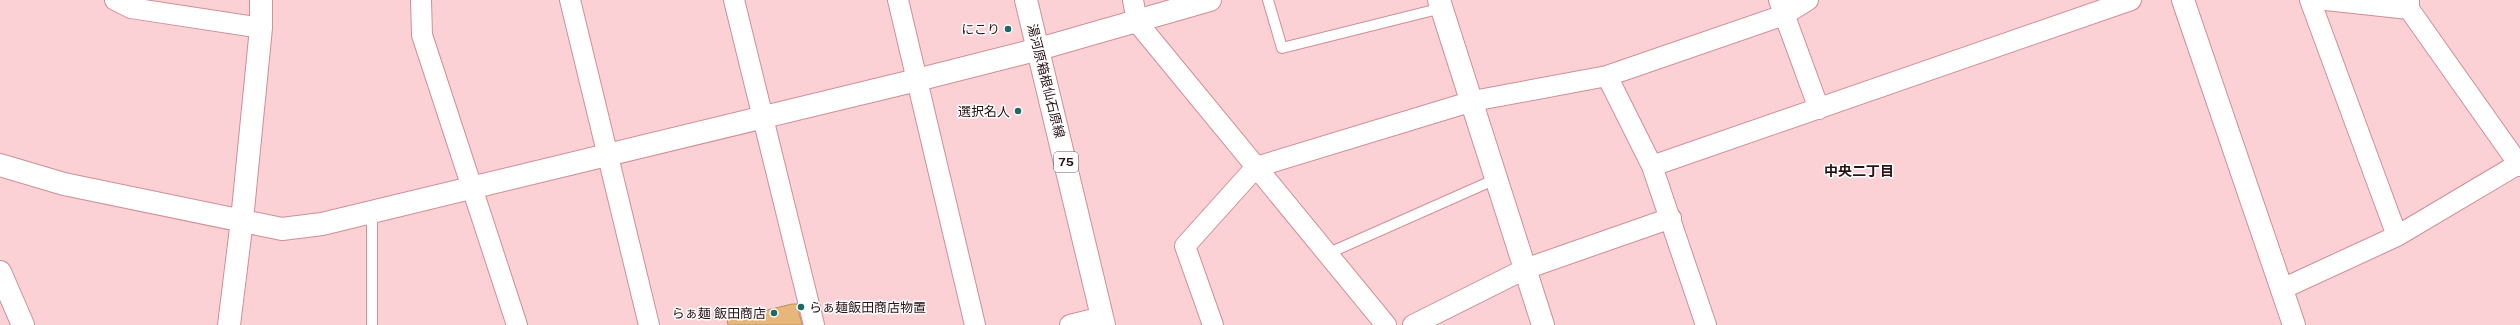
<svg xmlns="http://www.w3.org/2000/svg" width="2520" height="325" font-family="'Public Sans','Noto Sans JP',sans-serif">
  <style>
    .building { fill: #e6b67a; stroke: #b99261 }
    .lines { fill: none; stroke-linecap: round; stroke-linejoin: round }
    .lane-casing { stroke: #d08e95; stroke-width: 12 }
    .street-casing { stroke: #d08e95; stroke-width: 22 }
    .secondary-casing { stroke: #d08e95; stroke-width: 24 }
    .primary-casing { stroke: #d08e95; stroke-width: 24 }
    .lane { stroke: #fff; stroke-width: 10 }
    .street { stroke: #fff; stroke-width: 20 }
    .secondary { stroke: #fff; stroke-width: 22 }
    .primary { stroke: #fff; stroke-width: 22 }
    .poi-dot { fill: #1c6967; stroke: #fff; stroke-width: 1.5 }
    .labels { text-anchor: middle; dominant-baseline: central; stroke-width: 3; stroke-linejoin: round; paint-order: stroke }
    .shield { fill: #fff; stroke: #6a595c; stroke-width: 1 }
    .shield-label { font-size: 12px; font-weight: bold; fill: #2a1216 }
    .poi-label { font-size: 13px; fill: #2a1216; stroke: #fff; text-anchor: end }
    .street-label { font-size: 13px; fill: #2a1216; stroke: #fff }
    .neighbourhood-label { font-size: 14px; font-weight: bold; fill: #2a1216; stroke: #fff }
  </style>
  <rect width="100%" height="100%" fill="#fcd1d5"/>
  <path class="building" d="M792,304H797L802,325H728L727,320Z"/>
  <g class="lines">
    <defs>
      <path id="lane" d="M1268,0L1282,48L1442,8
        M1329,253L1496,179
        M372,325V213"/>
      <path id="street" d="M115,0L131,8L261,28
        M421,0L422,35L517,325
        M570,0L649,325
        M734,0L814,325
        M898,0L975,325
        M1133,0L1137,22L1386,325
        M1779,0L1819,109
        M2310,0L2397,236
        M2326,0L2409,9
        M2409,0V9L2520,166
        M1607,76L1652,166
        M2282,289L2397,236L2520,163
        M1070,325L1102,317
        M1213,325L1185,246L1256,167L1473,101L1607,76L1784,15L1808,0
        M1413,325L1525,269L1671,218
        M1706,325L1652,166L2131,0"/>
      <path id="secondary" d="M1439,0L1543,325
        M2183,0L2294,325
        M0,165L64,184L282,229L322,224L917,80L1039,49L1210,0
        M0,272L23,325
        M229,325L242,220L261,28V0"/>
      <path id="primary" d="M1026,0L1104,325"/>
    </defs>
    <use href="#lane" class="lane-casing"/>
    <use href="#street" class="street-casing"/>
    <use href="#secondary" class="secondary-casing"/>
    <use href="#primary" class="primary-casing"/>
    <use href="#lane" class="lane"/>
    <use href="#street" class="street"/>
    <use href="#secondary" class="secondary"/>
    <use href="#primary" class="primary"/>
  </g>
  <g class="poi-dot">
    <circle cx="1008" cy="29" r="4"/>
    <circle cx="1018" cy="111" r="4"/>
    <circle cx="801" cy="307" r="4"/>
    <circle cx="774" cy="313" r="4"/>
  </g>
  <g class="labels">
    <rect class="shield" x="1054" y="152" width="24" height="20" rx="3"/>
    <g class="shield-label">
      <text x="1066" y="162">75</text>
    </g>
    <g class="poi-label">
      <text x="1000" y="29">にこり</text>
      <text x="1010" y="111">選択名人</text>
      <text x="809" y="307" text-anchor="start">らぁ麺飯田商店物置</text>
      <text x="766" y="313">らぁ麺 飯田商店</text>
    </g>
    <g class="street-label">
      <text transform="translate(1046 81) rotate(76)">湯河原箱根仙石原線</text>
    </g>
    <g class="neighbourhood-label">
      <text x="1859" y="171">中央二丁目</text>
    </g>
  </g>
</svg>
